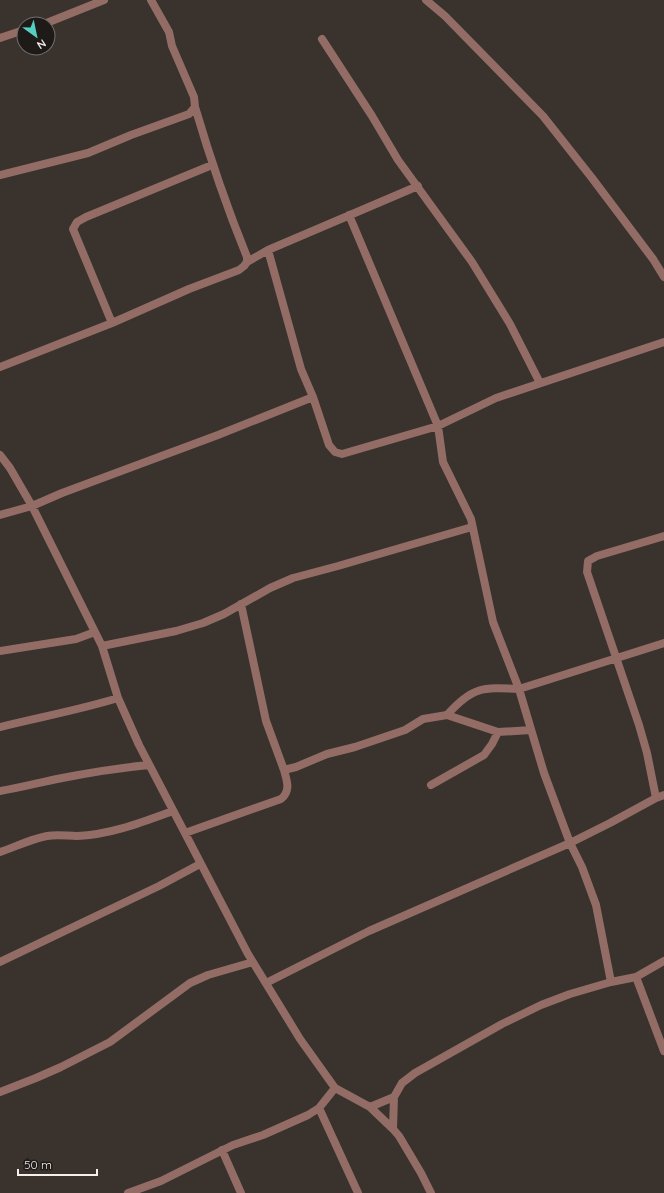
<svg xmlns="http://www.w3.org/2000/svg" width="664" height="1193" font-family="Quicksand,sans-serif">
  <style>
    .lines { fill: none; stroke-linecap: round; stroke-linejoin: round }
    .street { stroke: #936c66; stroke-width: 8 }
  </style>
  <rect width="100%" height="100%" fill="#39322d"/>
  <g class="lines">
    <path class="street" d="M426,0L445,16L543,116L592,178L653,259L664,277
      M44,24L104,0
      M0,38L24,30
      M322,39L372,116L398,160L472,262L510,324L540,383
      M195,107C210,158 227,208 247,257V262
      M0,175L88,153L131,135L189,114L195,107L194,97L172,46L169,32L151,0
      M349,215L438,426L443,462L471,519L493,622L519,689L544,773L570,843L582,867L596,905L611,982
      M112,323L73,229L77,222L86,217L212,165
      M0,367L112,323L189,289L239,270L244,266L247,262L268,250L418,186
      M313,397L329,445L335,452L342,454L438,426L496,398L664,342
      M0,455L10,468L32,506L102,646L118,698L139,745L248,954L300,1039L335,1088L370,1107L393,1129L399,1136L421,1173L431,1193
      M0,515L32,506L62,493L218,435L313,397L301,369L268,250
      M241,604L266,721L284,770
      M102,646L176,631L203,623L224,614L270,588L293,578L338,566L472,527
      M0,651L76,639L95,632
      M447,715C472,687 482,687 519,689L664,643
      M0,727C40,717 79,710 118,698
      M431,785L484,755L492,744L498,732
      M0,791C19,788 38,783 57,779C87,773 118,768 149,765
      M656,798L647,753L639,725L587,572L588,561L597,556L664,536
      M185,833L281,799C291,791 287,781 284,770L296,767L327,754L355,747L405,730L423,719L447,715L498,732L531,730
      M0,852C15,847 31,839 47,836C58,834 67,836 77,836C110,835 143,822 173,811
      M0,962L159,886L200,864
      M636,977L664,1051
      M266,983L369,931L570,843L610,823L656,798L664,795
      M0,1092L36,1078L61,1067L110,1042L190,983L208,975L253,962
      M370,1107L394,1097
      M319,1108L358,1193
      M393,1129L394,1097L402,1083L415,1073L502,1024L541,1005L570,994L611,982L636,977L664,961
      M222,1150L241,1193
      M128,1193L161,1181L233,1145L263,1135L308,1115L319,1108L335,1088"/>
  </g>
  <g transform="translate(36 36) rotate(147)"><circle r="19" fill="#1d1a18" stroke="#736f6d"/>
  <path d="M0-3L7 15L0 10L-7 15Z" fill="#57cec2"/>
  <text y="-6" font-size="11" font-weight="bold" text-anchor="middle" fill="#f4efec">N</text>
  </g>
  <path d="M18 1169v6h79v-6" fill="none" stroke="#f4efec" stroke-width="2"/>
  <text x="24" y="1169" font-size="12" fill="#f4efec" stroke="#1d1a18" stroke-width="3" paint-order="stroke">50 m</text>
</svg>
